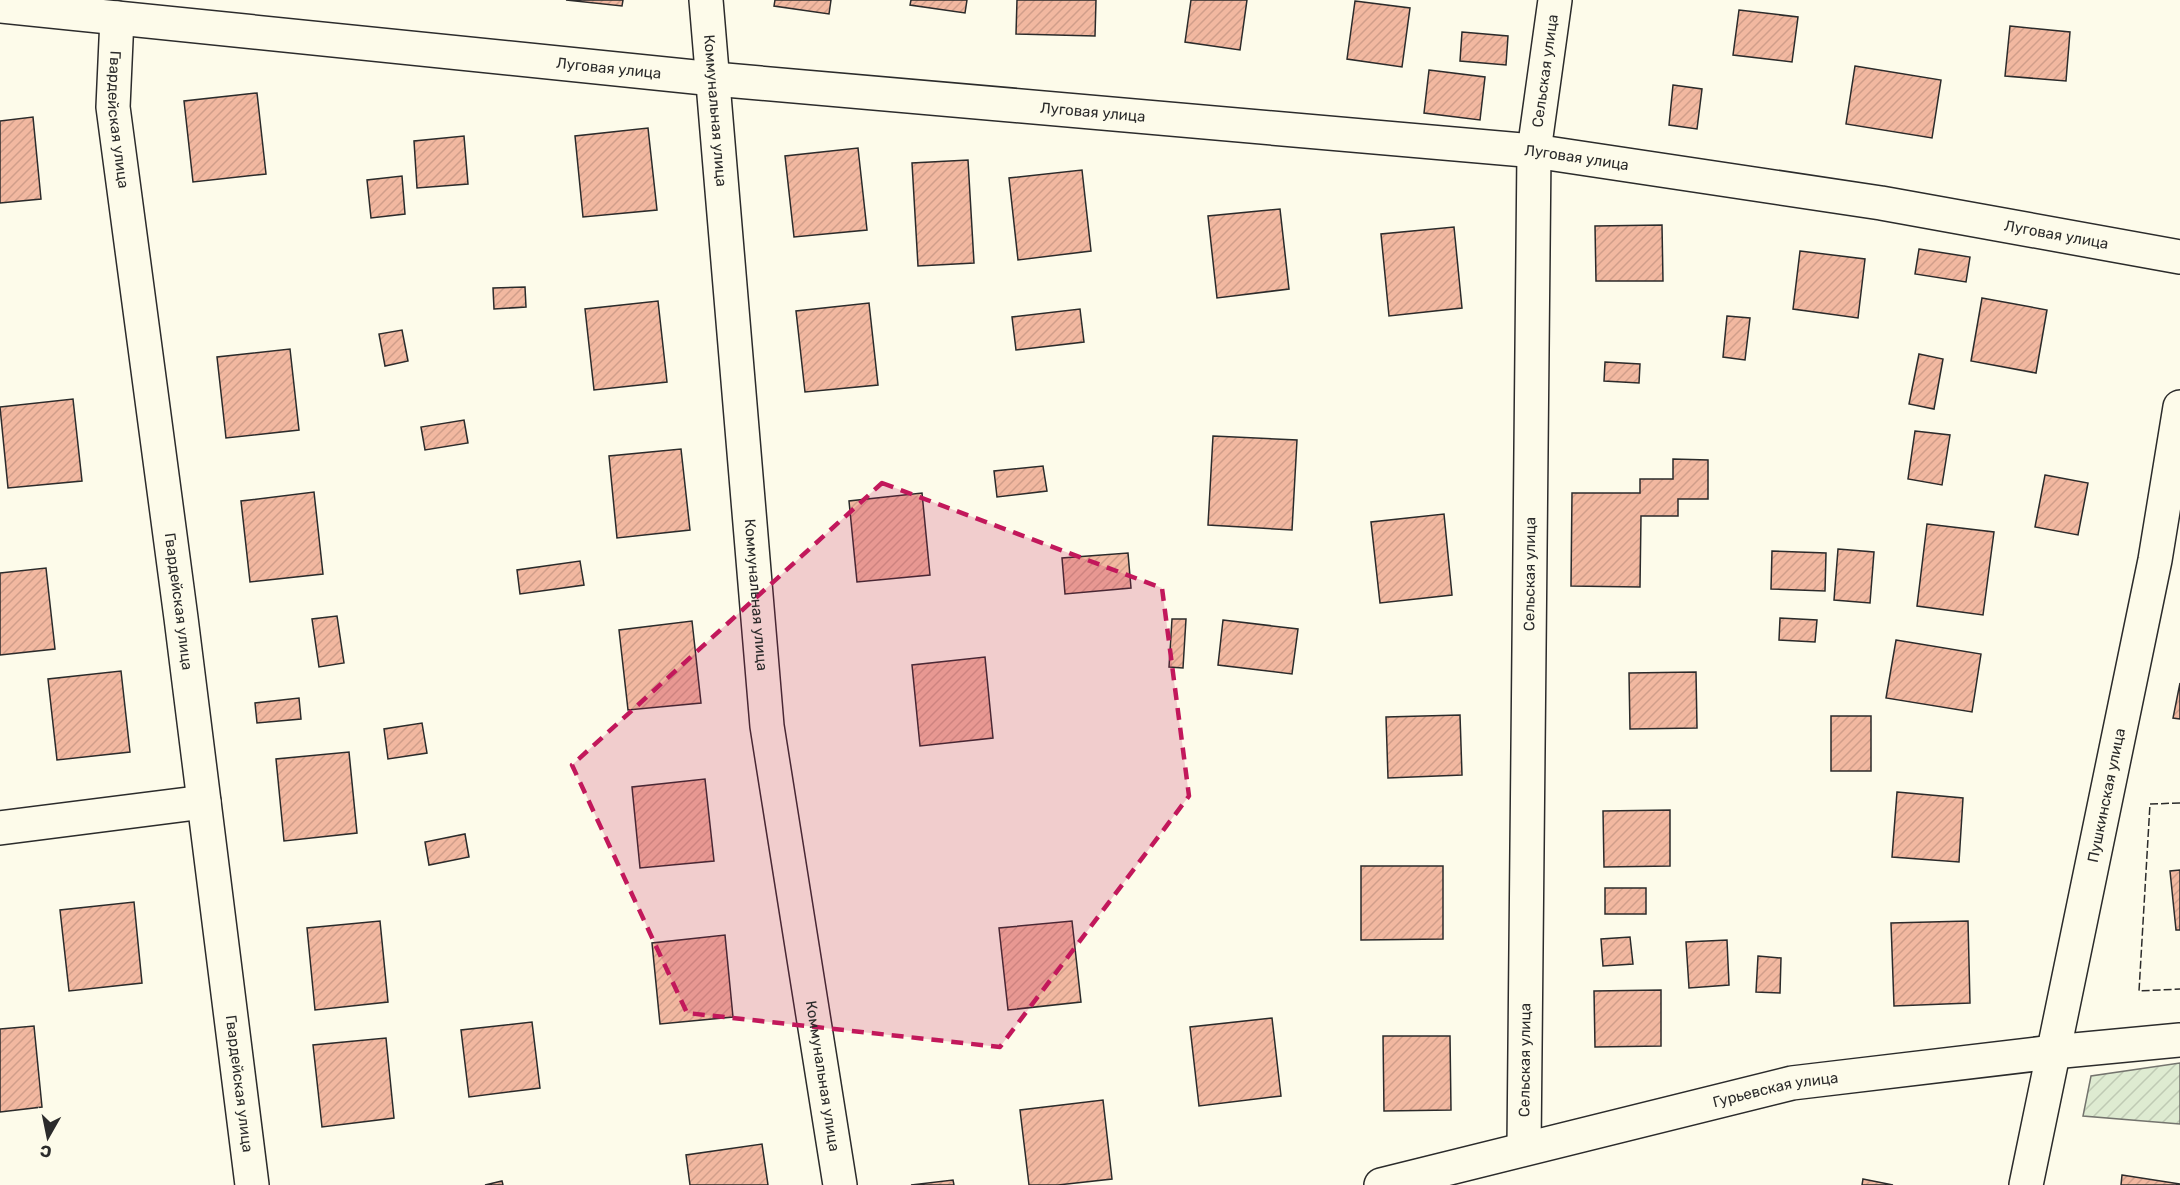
<svg xmlns="http://www.w3.org/2000/svg" width="2180" height="1185" font-family="Rubik,sans-serif">
  <style>
    .garden { fill: url(#garden-furrows); stroke: #74746e; stroke-width: 1.5 }
    .building { fill: url(#building-hatch); stroke: #2b2b2b; stroke-width: 1.5 }
    .lines { fill: none; stroke-linecap: round; stroke-linejoin: round }
    .minor-casing { stroke: #2b2b2b; stroke-width: 36 }
    .minor { stroke: #fdfbea; stroke-width: 33 }
    .fence { stroke: #2b2b2b; stroke-width: 1.5; stroke-dasharray: 8 3; stroke-linecap: butt }
    .marked { fill: #c2185b; fill-opacity: 0.2; stroke: #c2185b; stroke-width: 4.5; stroke-dasharray: 12 8; stroke-linejoin: round }
    .labels { text-anchor: middle; dominant-baseline: central; stroke-width: 4.5; stroke-linejoin: round; paint-order: stroke }
    .street-label { font-size: 15px; fill: #2b2b2b; stroke: #fdfbea }
  </style>
  <defs>
    <pattern id="garden-furrows" width="10" height="10" patternUnits="userSpaceOnUse" patternTransform="scale(1.5)"><rect width="10" height="10" fill="#deebd1"/><path d="M-1 1l2-2M0 10L10 0M9 11l2-2" fill="none" stroke="#bfcab4"/></pattern>
    <pattern id="building-hatch" width="6" height="6" patternUnits="userSpaceOnUse" patternTransform="scale(1.5)"><rect width="6" height="6" fill="#f2b8a0"/><path d="M-1 1l2-2M0 6l6-6M5 7l2-2" fill="none" stroke="#d09e8a"/></pattern>
  </defs>
  <rect width="100%" height="100%" fill="#fdfbea"/>
  <path class="garden" d="M2180,1063V1124L2083,1116L2091,1076Z"/>
  <path class="building" d="M566,0H623L622,6Z
    M775,0H831L829,14L774,6Z
    M911,0H967L965,13L910,5Z
    M1017,0H1096L1095,36L1016,34Z
    M1191,0H1247L1240,50L1185,42Z
    M1355,1L1410,8L1402,67L1347,59Z
    M1739,10L1798,17L1792,62L1733,55Z
    M2010,26L2070,32L2066,81L2005,76Z
    M1462,32L1508,36L1506,65L1460,61Z
    M1855,66L1941,80L1932,138L1846,124Z
    M1429,70L1485,77L1480,120L1424,113Z
    M1673,85L1702,89L1697,129L1669,125Z
    M257,93L266,174L193,182L184,101Z
    M33,117L41,199L0,203V121Z
    M648,128L657,210L583,217L575,136Z
    M464,136L468,184L417,188L414,141Z
    M858,148L867,230L794,237L785,156Z
    M968,160L974,263L918,266L912,163Z
    M1082,170L1091,251L1018,260L1009,178Z
    M402,176L405,214L371,218L367,180Z
    M1280,209L1289,289L1217,298L1208,216Z
    M1662,225L1663,281H1596L1595,226Z
    M1454,227L1462,308L1389,316L1381,234Z
    M1919,249L1970,257L1966,282L1915,274Z
    M1800,251L1865,259L1858,318L1793,309Z
    M525,287L526,307L494,309L493,288Z
    M1982,298L2047,310L2036,373L1971,361Z
    M658,301L667,382L594,390L585,309Z
    M869,303L878,385L805,392L796,311Z
    M1080,309L1084,342L1016,350L1012,317Z
    M1727,316L1750,318L1745,360L1723,357Z
    M402,330L408,361L385,366L379,334Z
    M290,349L299,430L226,438L217,357Z
    M1919,354L1943,359L1934,409L1909,404Z
    M1605,362L1640,364L1639,383L1604,381Z
    M73,399L82,481L8,488L0,407Z
    M464,420L468,443L425,450L421,427Z
    M1915,431L1950,435L1942,485L1908,479Z
    M1213,436L1297,440L1292,530L1208,525Z
    M681,449L690,530L617,538L609,456Z
    M1673,459L1708,460V499H1678V516H1641L1640,587L1571,586L1572,493H1640V479H1673Z
    M1043,466L1047,491L997,497L994,471Z
    M2045,475L2088,483L2078,535L2035,527Z
    M314,492L323,574L250,582L241,501Z
    M922,493L930,575L857,582L849,501Z
    M1444,514L1452,595L1380,603L1371,522Z
    M1927,524L1994,532L1983,615L1917,606Z
    M1838,549L1874,552L1870,603L1834,600Z
    M1772,551L1826,553L1825,591L1771,589Z
    M1128,553L1131,588L1065,594L1062,558Z
    M580,561L584,585L520,594L517,570Z
    M46,568L55,649L0,655V573Z
    M337,616L344,663L319,667L312,619Z
    M1780,618L1817,620L1815,642L1779,640Z
    M1172,619H1186L1183,668L1169,667Z
    M1223,620L1298,629L1292,674L1218,665Z
    M692,621L701,703L628,710L619,630Z
    M1896,640L1981,654L1972,712L1886,698Z
    M985,657L993,738L920,746L912,665Z
    M121,671L130,752L57,760L48,679Z
    M1696,672L1697,728L1630,729L1629,673Z
    M2180,683V719L2173,718Z
    M299,698L301,719L257,723L255,703Z
    M1460,715L1462,775L1388,778L1386,717Z
    M1831,716H1871V771H1831Z
    M422,723L427,753L388,759L384,729Z
    M349,752L357,833L284,841L276,759Z
    M705,779L714,861L640,868L632,787Z
    M1897,792L1963,798L1959,862L1892,857Z
    M1670,810V866L1604,867L1603,811Z
    M465,834L469,857L429,865L425,842Z
    M1361,866H1443V939L1361,940Z
    M2180,870V930H2176L2170,871Z
    M1605,888H1646V914H1605Z
    M134,902L142,983L69,991L60,910Z
    M380,921L388,1002L315,1010L307,928Z
    M1072,921L1081,1002L1008,1010L999,928Z
    M1968,921L1970,1003L1894,1006L1891,923Z
    M725,935L733,1017L660,1024L652,943Z
    M1630,937L1633,964L1603,966L1601,939Z
    M1727,940L1729,985L1689,988L1686,942Z
    M1758,956L1781,958L1780,993L1756,992Z
    M1661,990V1046L1595,1047L1594,991Z
    M1272,1018L1281,1096L1199,1106L1190,1027Z
    M532,1022L540,1088L469,1097L461,1030Z
    M34,1026L42,1107L0,1112V1029Z
    M1383,1036H1450L1451,1110L1384,1111Z
    M386,1038L394,1118L322,1127L313,1045Z
    M1103,1100L1112,1179L1058,1185H1029L1020,1110Z
    M762,1144L768,1185H690L686,1155Z
    M2122,1175L2180,1184V1185H2121Z
    M1863,1179L1893,1185H1862Z
    M953,1180L954,1185H911Z
    M502,1181L503,1185H485Z"/>
  <g class="lines">
    <defs>
      <g id="minor">
        <path id="s1" d="M706,0L767,726L840,1185"/>
        <path id="s2" d="M0,6L714,79L1534,151L1881,203L2180,257"/>
        <path id="s3" d="M117,18L113,107L181,618L252,1185"/>
        <path d="M0,828L204,802"/>
        <path id="s4" d="M1524,1148L1534,151L1555,0"/>
        <path id="s5" d="M1381,1185L1792,1083L2053,1052L2180,1040"/>
        <path id="s6" d="M2026,1185L2155,560L2180,407"/>
      </g>
    </defs>
    <use href="#minor" class="minor-casing"/>
    <use href="#minor" class="minor"/>
    <path class="fence" d="M2180,803L2150,804L2139,991L2180,989"/>
  </g>
  <path class="marked" d="M882,483L1162,588L1189,796L1000,1047L687,1013L572,765Z"/>
  <g class="labels">
    <g class="street-label">
      <text stroke="none"><textPath href="#s2" startOffset="612">Луговая улица</textPath></text>
      <text stroke="none"><textPath href="#s4" startOffset="1078">Сельская улица</textPath></text>
      <text stroke="none"><textPath href="#s1" startOffset="111">Коммунальная улица</textPath></text>
      <text stroke="none"><textPath href="#s2" startOffset="1098">Луговая улица</textPath></text>
      <text stroke="none"><textPath href="#s3" startOffset="102">Гвардейская улица</textPath></text>
      <text stroke="none"><textPath href="#s2" startOffset="1584">Луговая улица</textPath></text>
      <text stroke="none"><textPath href="#s2" startOffset="2070">Луговая улица</textPath></text>
      <text stroke="none"><textPath href="#s4" startOffset="574">Сельская улица</textPath></text>
      <text stroke="none"><textPath href="#s1" startOffset="597">Коммунальная улица</textPath></text>
      <text stroke="none"><textPath href="#s3" startOffset="588">Гвардейская улица</textPath></text>
      <text stroke="none"><textPath href="#s6" startOffset="398">Пушкинская улица</textPath></text>
      <text stroke="none"><textPath href="#s4" startOffset="88">Сельская улица</textPath></text>
      <text stroke="none"><textPath href="#s1" startOffset="1083">Коммунальная улица</textPath></text>
      <text stroke="none"><textPath href="#s3" startOffset="1074">Гвардейская улица</textPath></text>
      <text stroke="none"><textPath href="#s5" startOffset="406">Гурьевская улица</textPath></text>
    </g>
  </g>
  <g transform="translate(48 1137) rotate(189)" stroke="#fdfbea" stroke-width="4.5" paint-order="stroke">
  <path d="M0-4.5L10 22L0 15L-10 22Z" fill="#2b2b2b"/>
  <text y="-9" font-size="16" font-weight="bold" text-anchor="middle" fill="#2b2b2b">С</text>
  </g>
</svg>
